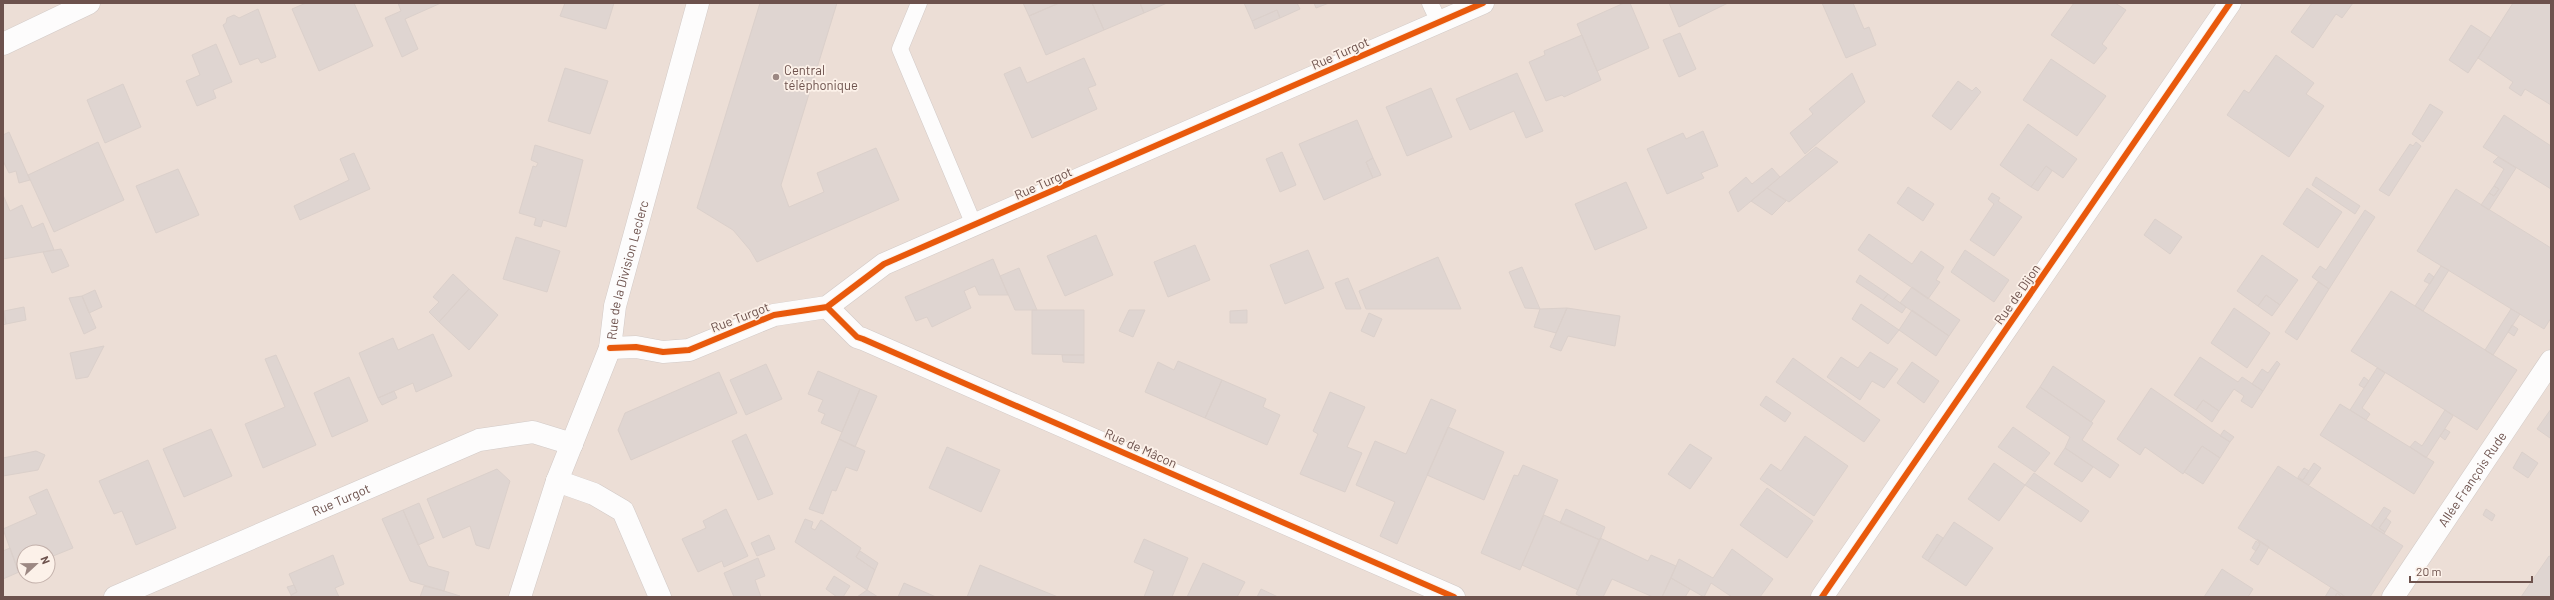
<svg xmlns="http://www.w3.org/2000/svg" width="2554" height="600" font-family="Barlow,sans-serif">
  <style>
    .residential { fill: #ecded6; fill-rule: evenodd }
    .building { fill: #dfd5d1; stroke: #dbd0cb }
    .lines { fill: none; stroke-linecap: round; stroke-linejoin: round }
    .lane-casing { stroke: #d2cac7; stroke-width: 17 }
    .street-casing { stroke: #d2cac7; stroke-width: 23 }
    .secondary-casing { stroke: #d2c9c5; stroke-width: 23 }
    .lane { stroke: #fdfcfc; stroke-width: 16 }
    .street { stroke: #fdfcfc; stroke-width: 22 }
    .secondary { stroke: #fdfcfc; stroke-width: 22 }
    .cycleway-casing { stroke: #fcf1e9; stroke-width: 8 }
    .cycleway { stroke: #e8590c; stroke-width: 6 }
    .poi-dot { fill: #9c8883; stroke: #fcf1e9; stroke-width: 1.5 }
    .labels { text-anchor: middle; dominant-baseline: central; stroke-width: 3.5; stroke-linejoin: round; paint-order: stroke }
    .street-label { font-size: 13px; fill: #6d524d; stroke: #fcf1e9 }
    .poi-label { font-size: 13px; fill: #6d524d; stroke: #fcf1e9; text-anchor: start }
  </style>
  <rect width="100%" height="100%" fill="#f3ede8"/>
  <path class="residential" d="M3,3H2551V597H3ZM24,552H48V576H24Z"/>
  <path class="building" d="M306,3H354L373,46L319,71L292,9Z
    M398,3H441L405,19L418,49L402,57L385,18L401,11Z
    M565,3H614L606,29L560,16Z
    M760,3H837L781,185L789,207L824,192L817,173L876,148L899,200L757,262L750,250L733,230L697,208Z
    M1023,3H1059L1029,16Z
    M1059,3H1092L1104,30L1046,55L1029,16Z
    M1092,3H1140L1144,13L1104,30Z
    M1140,3H1167L1144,13Z
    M1244,3H1297L1300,9L1280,18L1277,10L1252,21Z
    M1314,3H1329L1316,8Z
    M1624,3H1630L1649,48L1597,71L1577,24Z
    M1669,3H1728L1679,27Z
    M1822,3H1853L1864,29L1869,27L1876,45L1846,58Z
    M2074,3H2115L2126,10L2102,44L2107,48L2094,64L2051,35Z
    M2312,3H2353L2342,18L2336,14L2313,48L2291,32Z
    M2513,3H2551V105L2525,89L2521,96L2509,88L2513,82L2478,58Z
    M258,9L276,57L261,63L258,58L240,65L223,25L226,23L227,18L234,15L239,18Z
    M1277,10L1280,18L1255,29L1252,21Z
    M2471,25L2491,38L2468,73L2449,60Z
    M1680,33L1696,69L1679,77L1663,40Z
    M1582,35L1601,80L1564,97L1562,95L1546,101L1529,62L1545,55L1544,51Z
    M216,44L232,82L213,90L216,98L197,106L186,81L200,75L192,55Z
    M2276,55L2314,83L2306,94L2324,106L2289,157L2227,115L2244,90L2249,93Z
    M1084,58L1096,85L1088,88L1097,109L1032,138L1004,74L1020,67L1027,83Z
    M2051,59L2106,96L2077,136L2023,100Z
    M565,68L608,81L590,134L548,121Z
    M1517,73L1543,131L1526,138L1514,111L1470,130L1456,99Z
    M1852,73L1865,102L1805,154L1790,133L1813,114L1809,109Z
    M1958,81L1972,91L1976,87L1981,92L1951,130L1932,116Z
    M123,84L141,127L105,143L87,100Z
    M1431,88L1452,137L1407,156L1386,107Z
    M2430,104L2443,112L2423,142L2412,134Z
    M2504,115L2551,146V189L2483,147Z
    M1357,120L1373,158L1366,162L1373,178L1324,200L1299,144Z
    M2028,124L2077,159L2063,178L2046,166L2031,187L2000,165Z
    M1703,131L1718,166L1701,173L1704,178L1667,194L1647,149L1683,133L1686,139Z
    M9,132L30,180L19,183L16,171L9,173L3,161V135Z
    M98,142L124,200L54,232L28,175Z
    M2416,142L2421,146L2389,196L2379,190L2410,144L2413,146Z
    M535,145L583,160L566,227L543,220L541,227L534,225L536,218L519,213L533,166L536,167L538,163L531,160Z
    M1816,147L1838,162L1789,202L1767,188Z
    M1282,152L1296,185L1280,192L1266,159Z
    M354,153L370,189L300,220L294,206L349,180L340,159Z
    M2498,157L2516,168L2489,210L2481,205L2489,193L2494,196L2499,189L2494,186L2504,169L2493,162Z
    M1373,158L1381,175L1373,178L1366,162Z
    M2046,166L2052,171L2038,191L2031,187Z
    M1772,168L1780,177L1738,212L1729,192L1746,177L1752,184Z
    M178,169L199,215L156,233L136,186Z
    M2316,177L2360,206L2355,214L2312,185Z
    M1626,182L1647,228L1595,250L1575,204Z
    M2494,186L2499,189L2494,196L2489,193Z
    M1908,187L1934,204L1923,221L1897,203Z
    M1767,188L1786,201L1772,215L1751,201Z
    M2307,188L2342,212L2318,248L2283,224Z
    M2456,189L2551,248V318L2544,329L2417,251Z
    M1992,193L2000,198L1998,201L2022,217L1994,256L1970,240L1994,204L1988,199Z
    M3,195L10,211L22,205L32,228L43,223L54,250L3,259Z
    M2365,210L2375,217L2329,289L2312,277L2320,266L2326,270Z
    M2155,219L2182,237L2170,254L2144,235Z
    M1869,234L1912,264L1921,251L1944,267L1936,280L1940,282L1928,299L1858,250Z
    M1096,235L1113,275L1065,296L1047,256Z
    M516,237L560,251L547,292L503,279Z
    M1195,245L1210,280L1168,297L1154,262Z
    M61,249L69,266L52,273L43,252Z
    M1308,250L1324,288L1285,304L1270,265Z
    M1965,250L2009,280L1994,302L1951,272Z
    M2262,255L2298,280L2280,305L2266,295L2258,306L2237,291Z
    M1438,257L1461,309H1366L1359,291Z
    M993,259L1008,295H979L975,286L964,291L971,308L932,327L927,317L916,321L905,297Z
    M2441,266L2449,270L2423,311L2415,306Z
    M1522,267L1540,309L1525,308L1509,272Z
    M1019,268L1037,310H1015L1000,276Z
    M2429,273L2434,277L2430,284L2424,281Z
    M453,274L469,289L439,322L429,312L439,302L433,297Z
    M1860,275L1888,294L1883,300L1856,282Z
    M1348,278L1361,309H1346L1335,283Z
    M2318,282L2329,289L2297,340L2285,332Z
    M1912,287L1960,320L1949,336L1900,303Z
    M469,289L498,315L469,350L439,322Z
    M95,290L102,307L89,313L82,296Z
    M2391,291L2517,370L2477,430L2351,351Z
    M1888,294L1906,307L1902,313L1883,300Z
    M2266,295L2280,305L2272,316L2258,306Z
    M82,296L96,328L84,334L69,298Z
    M1861,304L1899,330L1888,344L1852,319Z
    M24,307L26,320L6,324L4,311Z
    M1567,308L1556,333L1534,327L1540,309Z
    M1567,308L1620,316L1615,346L1568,336L1561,351L1550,347Z
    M2234,308L2270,333L2247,368L2211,343Z
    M2511,309L2520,314L2493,355L2485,350Z
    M1032,310H1084V355L1032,354Z
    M1129,310H1145L1133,337L1119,331Z
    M1247,310V323H1230V311Z
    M1912,310L1949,336L1936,356L1899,330Z
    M3,311L6,324L3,325Z
    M1369,313L1382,319L1374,337L1361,331Z
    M2512,325L2518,329L2514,336L2508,332Z
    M433,334L452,376L416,392L413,383L378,398L359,353L393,338L398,350Z
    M104,346L88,377L76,379L70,353Z
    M1870,352L1898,369L1884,388L1872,381L1860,400L1827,377L1841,357L1858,368Z
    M276,355L316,445L263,468L245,424L285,407L265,359Z
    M1062,355H1084V363L1063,362Z
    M2200,357L2238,382L2242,377L2263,391L2252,408L2241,401L2244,396L2234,389L2219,411L2203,400L2196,410L2174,395Z
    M1793,358L1880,420L1864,442L1776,382Z
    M1178,361L1222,380L1205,418L1145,392L1158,362L1174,370Z
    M2277,361L2280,364L2263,391L2252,384L2262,369L2268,373Z
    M1912,362L1939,381L1924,403L1897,383Z
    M766,364L782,399L746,415L730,380Z
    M2053,366L2105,401L2091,422L2040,387Z
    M2377,368L2385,373L2362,408L2370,414L2366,420L2350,410Z
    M818,371L860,389L842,432L821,423L825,414L818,411L823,400L808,394Z
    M719,372L737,413L631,460L618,430L625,413Z
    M349,377L368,421L332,437L314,393Z
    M2364,377L2369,381L2364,388L2359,385Z
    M1222,380L1266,399L1263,407L1280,415L1267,445L1205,418Z
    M2040,387L2093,423L2082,440L2119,465L2110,478L2065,448L2070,437L2026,407Z
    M2151,388L2230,442L2220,458L2202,446L2183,474L2145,447L2140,455L2117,439Z
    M860,389L877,396L855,447L839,439Z
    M394,391L397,398L382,405L378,398Z
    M1330,392L1365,407L1347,447L1362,453L1345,492L1300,474L1318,434L1313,431Z
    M1766,396L1791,413L1785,422L1760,405Z
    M1431,399L1456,410L1397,544L1380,536L1395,502L1356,485L1375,441L1406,454Z
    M2203,400L2219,411L2212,422L2196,410Z
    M2340,404L2434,462L2414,494L2320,435Z
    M2551,409V437L2550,438L2537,429Z
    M2445,410L2453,416L2426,458L2410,447L2415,441L2422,446Z
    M1448,427L1504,452L1484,500L1427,475Z
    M2013,427L2050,453L2035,472L1998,447Z
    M211,429L232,476L184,497L163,449Z
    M2445,429L2450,432L2445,440L2440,436Z
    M2224,430L2234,437L2230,442L2220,436Z
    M746,434L773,494L758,500L732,441Z
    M1805,436L1848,466L1814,516L1760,479L1771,464L1781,471Z
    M839,439L865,451L857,471L846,467L836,491L832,490L823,514L809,509Z
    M1690,444L1712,458L1690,489L1668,474Z
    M2202,446L2220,458L2203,484L2184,472Z
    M947,447L1000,470L981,512L929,488Z
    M2065,448L2093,467L2082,482L2054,464Z
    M36,451L45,455L38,470L3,476V458Z
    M2522,452L2538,463L2528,478L2513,468Z
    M148,460L176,528L136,545L122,511L114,514L99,481Z
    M1994,463L2025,485L1999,521L1968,499Z
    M2314,463L2321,468L2309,485L2297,478L2303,480Z
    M1523,465L1558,480L1520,570L1481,553L1514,475L1518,476Z
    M2278,466L2403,546L2370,597H2346L2238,528Z
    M2304,468L2309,471L2303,480L2298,477Z
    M497,469L510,481L489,549L476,545L470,526L443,538L427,499Z
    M2034,473L2089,511L2081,522L2025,485Z
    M1767,488L1813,521L1787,558L1740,525Z
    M47,489L73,548L48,558V552H24V568L18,571L3,529L37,514L29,497Z
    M419,503L434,538L418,545L403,510Z
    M2384,507L2391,511L2379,528L2385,532L2384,534L2371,526Z
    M726,509L748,556L724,567L722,561L698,572L682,539L706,528L703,521Z
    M1566,509L1605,527L1600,540L1560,523Z
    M2486,509L2495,515L2492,521L2483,515Z
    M403,510L428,566L449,572L444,591L410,581L382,519Z
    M1544,515L1600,540L1578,590L1522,565Z
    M2386,518L2391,522L2385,532L2379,528Z
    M805,519L813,522L811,528L815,530L821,520L861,548L856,557L875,570L867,590L795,542Z
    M1954,522L1993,548L1966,586L1928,561Z
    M1937,534L1943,538L1928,561L1922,557Z
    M769,535L775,549L757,556L751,543Z
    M1600,538L1648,561L1651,555L1676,566L1662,597H1653L1612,579L1603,597H1582L1576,594Z
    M1144,539L1188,558L1172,597H1144L1154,571L1134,562Z
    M2257,539L2269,547L2258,565L2250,560L2260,544Z
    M2256,541L2260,544L2256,551L2252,548Z
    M10,548L19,572L3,579V551Z
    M1732,549L1773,579L1760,597H1732L1711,583L1704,597L1671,578L1679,559L1713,578Z
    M860,551L878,563L875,570L856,557Z
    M333,555L344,584L335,588L339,597H291V595L297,592L289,574Z
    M2549,556L2551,557V597H2521Z
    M758,558L765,576L755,580L761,597H734L724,573Z
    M1203,563L1245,582L1237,597H1187Z
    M980,565L1016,580L1058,597H967Z
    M2222,569L2253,589L2248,597H2204Z
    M834,576L850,586L843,597H837L826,589Z
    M1671,578L1690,589L1685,597H1662Z
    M904,583L936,597H898Z
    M294,585L297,592L291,595L287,587Z
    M424,586L444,591L460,596L420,597Z
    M2331,587L2343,595L2342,597L2337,593L2335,597H2325Z
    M1261,589L1278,597H1257Z
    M867,590L878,597H857Z
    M2337,593L2342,597H2335Z"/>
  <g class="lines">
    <defs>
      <path id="lane" d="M919,3L900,49L974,225
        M1430,3L1439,22"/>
      <g id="street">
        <path d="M3,44L89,3"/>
        <path d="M827,307L857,337L863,339L1454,597"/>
        <path d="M610,348L636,347L663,352L689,350L774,315L827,307L884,264L1483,3"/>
        <path d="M557,481L594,494L623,511L660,597"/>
        <path id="s1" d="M115,597L479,440L533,432L572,444"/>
        <path d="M1822,597L2230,3"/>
        <path id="s2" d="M2393,597L2551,361"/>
      </g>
      <g id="secondary">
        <path id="s3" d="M520,597L557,481L610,348L615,306L698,3"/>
      </g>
    </defs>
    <use href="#lane" class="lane-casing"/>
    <use href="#street" class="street-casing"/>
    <use href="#secondary" class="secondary-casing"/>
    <use href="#lane" class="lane"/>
    <use href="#street" class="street"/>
    <use href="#secondary" class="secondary"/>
    <defs>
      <path id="cycleway" d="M827,307L857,337L863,339L1454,597
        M610,348L636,347L663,352L689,350L774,315L827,307L884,264L1483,3
        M1822,597L2230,3"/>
    </defs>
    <use href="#cycleway" class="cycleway-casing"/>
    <use href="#cycleway" class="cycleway"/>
  </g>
  <circle class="poi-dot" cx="776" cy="77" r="4"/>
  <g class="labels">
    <g class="street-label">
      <text transform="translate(1340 53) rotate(-24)">Rue Turgot</text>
      <text transform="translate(1043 183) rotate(-24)">Rue Turgot</text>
      <text stroke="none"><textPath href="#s3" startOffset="345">Rue de la Division Leclerc</textPath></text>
      <text transform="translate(2017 294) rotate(-55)">Rue de Dijon</text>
      <text transform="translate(740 317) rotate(-21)">Rue Turgot</text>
      <text transform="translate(1141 448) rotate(24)">Rue de Mâcon</text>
      <text stroke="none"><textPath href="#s2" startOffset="142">Allée François Rude</textPath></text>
      <text stroke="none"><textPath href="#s1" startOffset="246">Rue Turgot</textPath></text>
    </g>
    <g class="poi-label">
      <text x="784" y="70">Central<tspan x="784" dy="15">téléphonique</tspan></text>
    </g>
  </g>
  <rect width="2554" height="600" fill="none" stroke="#6d524d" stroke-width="8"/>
  <g transform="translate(36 564) rotate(68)"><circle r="19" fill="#fcf1e9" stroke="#c3b1ab"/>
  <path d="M0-3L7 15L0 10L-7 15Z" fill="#9c8883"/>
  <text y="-6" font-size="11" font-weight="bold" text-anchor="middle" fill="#6d524d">N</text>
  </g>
  <path d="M2410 576v6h122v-6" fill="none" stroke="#6d524d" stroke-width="2"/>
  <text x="2416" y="576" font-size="12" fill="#6d524d" stroke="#fcf1e9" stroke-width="3" paint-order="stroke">20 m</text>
</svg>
